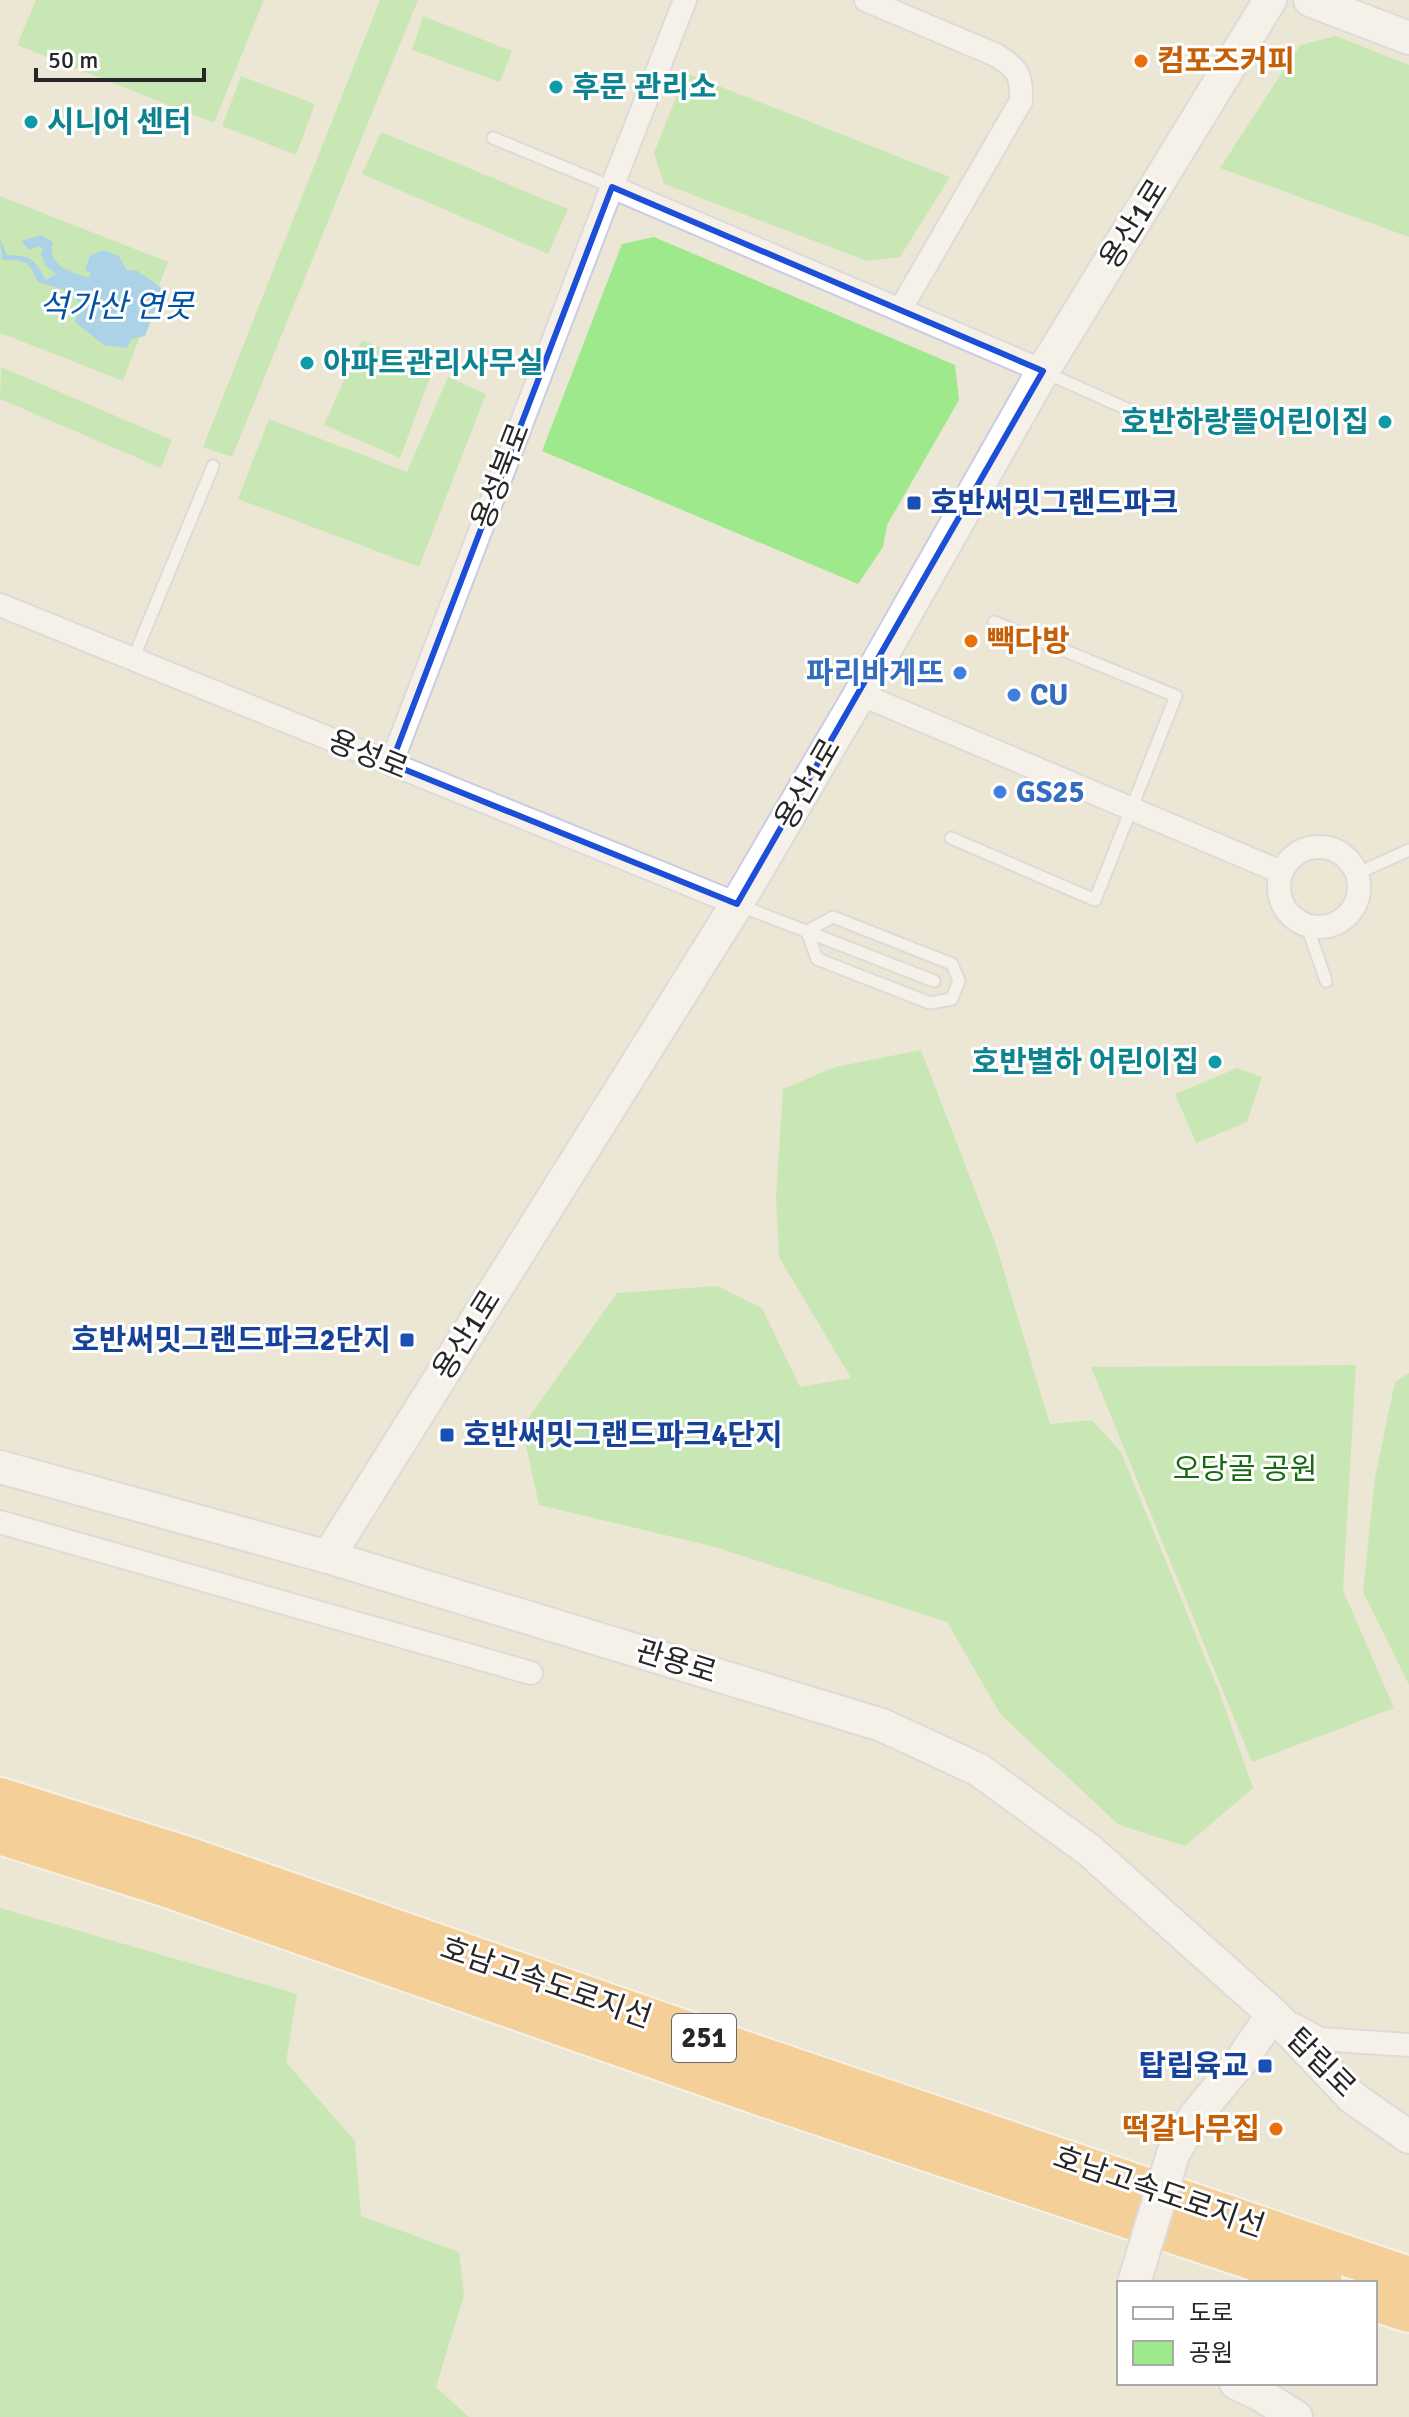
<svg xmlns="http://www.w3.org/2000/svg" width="1409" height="2417" font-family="Signika,'Noto Sans KR',sans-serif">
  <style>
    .green { fill: #9ee98c }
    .water { fill: #5cbafb }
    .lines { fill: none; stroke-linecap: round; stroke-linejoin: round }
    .lane-casing { stroke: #cbcce2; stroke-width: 15 }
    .street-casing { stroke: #cbcce2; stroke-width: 26 }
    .secondary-casing { stroke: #cbcce2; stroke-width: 36 }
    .highway-casing { stroke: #fff; stroke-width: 44 }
    .lane { stroke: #fff; stroke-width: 11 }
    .street { stroke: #fff; stroke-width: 22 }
    .secondary { stroke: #fff; stroke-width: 32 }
    .highway { stroke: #ffb44e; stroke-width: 40 }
    .secondary-bridge-casing { stroke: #cbcce2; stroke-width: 36; stroke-linecap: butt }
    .secondary-bridge { stroke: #fff; stroke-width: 32 }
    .marked { fill: none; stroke: #1d4ed8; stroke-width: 6; stroke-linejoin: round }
    .food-dot { fill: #e8710a; stroke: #fff; stroke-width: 3 }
    .culture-dot { fill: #0f9aa8; stroke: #fff; stroke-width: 3 }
    .transit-dot { fill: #1a4fb4; stroke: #fff; stroke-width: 3 }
    .shop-dot { fill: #3f7fe0; stroke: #fff; stroke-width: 3 }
    .labels { text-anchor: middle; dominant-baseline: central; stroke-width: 6; stroke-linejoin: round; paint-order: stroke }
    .shield { fill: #fff; stroke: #686868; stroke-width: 2 }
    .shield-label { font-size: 28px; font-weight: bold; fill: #272727 }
    .food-label { font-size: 30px; font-weight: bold; fill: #c56008; stroke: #fff; text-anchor: start }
    .culture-label { font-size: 30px; font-weight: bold; fill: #0d838f; stroke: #fff; text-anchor: start }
    .street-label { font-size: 30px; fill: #272727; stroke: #fff }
    .transit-label { font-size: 30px; font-weight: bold; fill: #164399; stroke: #fff; text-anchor: start }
    .shop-label { font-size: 30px; font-weight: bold; fill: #366cbe; stroke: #fff; text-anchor: start }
    .park-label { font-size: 30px; fill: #176a11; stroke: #fff }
    .water-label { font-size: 32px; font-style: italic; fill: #0053a2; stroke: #fff }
  </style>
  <rect width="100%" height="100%" fill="#ece6d6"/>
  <path class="green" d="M36,0H264L214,123L17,45Z
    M380,0H418L232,457L203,447Z
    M423,16L512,51L500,82L412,50Z
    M1336,36L1409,65V237L1220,168L1300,45Z
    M678,70L950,177L900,257L867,261L664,184L654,153L675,100Z
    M241,76L315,104L296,155L222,126Z
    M381,132L568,209L548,254L362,174Z
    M0,196L168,262L123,381L0,333Z
    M654,237L955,365L959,400L887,525L883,547L858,584L542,451L622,244Z
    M362,340L433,369L400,458L324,425Z
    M1,367L172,440L161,468L0,399Z
    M448,377L486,394L419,567L238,499L269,419L407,472Z
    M921,1050L996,1245L1050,1424L1092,1420L1121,1452L1219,1691L1253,1788L1185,1846L1119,1825L1001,1715L947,1622L715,1547L539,1505L522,1427L617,1293L717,1286L762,1308L800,1387L851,1378L779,1257L776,1198L783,1089L835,1067Z
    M1237,1068L1262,1077L1247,1122L1196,1143L1175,1094Z
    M1356,1365L1343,1590L1394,1708L1252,1762L1091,1367Z
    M1409,1373V1685L1363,1592L1375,1477L1395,1382Z
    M0,1908L297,1994L286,2062L355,2141L361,2216L459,2252L464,2295L436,2387L469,2417H0Z"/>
  <path class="water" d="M41,235L53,242C46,266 71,272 89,278L91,272L85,271L90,255L104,250L119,256L127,271L136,270L163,289L145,336L131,339L127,348L104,345L75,322L79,302L62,289L38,282C28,260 26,260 2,260L0,239L7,255C33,256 33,258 46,280L56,274L47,267L41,255L43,249L38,246L30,250L21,241Z"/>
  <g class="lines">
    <defs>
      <path id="lane" d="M493,138L612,187
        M1044,372L1136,413
        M133,659L213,466
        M951,838L1095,900L1176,696L994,622
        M1356,874L1409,850
        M741,906L934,981
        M833,917L952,964L959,981L952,999L930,1003L817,959L807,931Z
        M1307,926L1326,981"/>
      <path id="street" d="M866,0L996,55C1018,69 1022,75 1021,101L900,310
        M612,187L685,0
        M0,605L737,904
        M860,694L1281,872
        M391,764L612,187L1043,371
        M1279 887a40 40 0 1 1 80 0a40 40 0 1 1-80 0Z
        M0,1522L531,1673
        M1294,2025L1320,2039L1409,2045"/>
      <path id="secondary" d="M1310,0L1409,38
        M0,1467L328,1557L882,1725L979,1770L1089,1850L1273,2014L1352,2097L1409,2137
        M328,1557L737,904L860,694L1043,371L1270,0
        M1173,2154L1196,2115L1240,2062L1273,2014
        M1236,2383L1261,2395L1296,2417"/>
      <path id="highway" d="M0,1798L184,1856L766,2059L1409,2277
        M0,1834L167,1887L754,2093L1322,2283
        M1375,2301L1409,2312"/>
    </defs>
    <use href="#lane" class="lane-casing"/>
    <use href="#street" class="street-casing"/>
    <use href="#secondary" class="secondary-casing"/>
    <use href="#highway" class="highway-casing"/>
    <use href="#lane" class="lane"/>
    <use href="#street" class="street"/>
    <use href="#secondary" class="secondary"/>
    <use href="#highway" class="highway"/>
    <defs>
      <path id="secondary-bridge" d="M1134,2283L1173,2154"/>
    </defs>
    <use href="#secondary-bridge" class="secondary-bridge-casing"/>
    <use href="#secondary-bridge" class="secondary-bridge"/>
  </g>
  <path d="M0 0H1409V2417H0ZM612,187L1043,371L737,904L391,764Z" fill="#ece6d6" fill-opacity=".55" fill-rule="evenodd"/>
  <path class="marked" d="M612,187L1043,371L737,904L391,764Z"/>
  <g class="food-dot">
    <circle cx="1141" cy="61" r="8"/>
    <circle cx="971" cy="641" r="8"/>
    <circle cx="1276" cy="2129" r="8"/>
  </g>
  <g class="culture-dot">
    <circle cx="556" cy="87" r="8"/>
    <circle cx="31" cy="122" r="8"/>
    <circle cx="307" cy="363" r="8"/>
    <circle cx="1385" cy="422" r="8"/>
    <circle cx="1215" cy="1062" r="8"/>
  </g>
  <g class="transit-dot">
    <rect x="906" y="495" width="16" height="16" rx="4"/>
    <rect x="399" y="1332" width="16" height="16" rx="4"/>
    <rect x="439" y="1427" width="16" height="16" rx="4"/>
    <rect x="1257" y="2058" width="16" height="16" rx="4"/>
  </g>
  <g class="shop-dot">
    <circle cx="960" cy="673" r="8"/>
    <circle cx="1014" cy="695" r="8"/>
    <circle cx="1000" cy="792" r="8"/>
  </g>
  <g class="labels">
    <rect class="shield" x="672" y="2014" width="64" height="48" rx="6"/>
    <g class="shield-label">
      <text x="704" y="2038">251</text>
    </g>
    <g class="food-label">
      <text x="1157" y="61">컴포즈커피</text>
      <text x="987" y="641">빽다방</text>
      <text x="1260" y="2129" text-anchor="end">떡갈나무집</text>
    </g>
    <g class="culture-label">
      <text x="572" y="87">후문 관리소</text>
      <text x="47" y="122">시니어 센터</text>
      <text x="323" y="363">아파트관리사무실</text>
      <text x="1369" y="422" text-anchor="end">호반하랑뜰어린이집</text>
      <text x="1199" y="1062" text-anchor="end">호반별하 어린이집</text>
    </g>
    <g class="street-label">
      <text transform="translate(1134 224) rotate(-58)">용산1로</text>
      <text transform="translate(501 476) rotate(-69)">용성북로</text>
      <text transform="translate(368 755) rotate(22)">용성로</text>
      <text transform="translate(808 784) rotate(-60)">용산1로</text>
      <text transform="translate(467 1335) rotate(-58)">용산1로</text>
      <text transform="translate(676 1662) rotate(17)">관용로</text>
      <text transform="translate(546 1983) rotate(19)">호남고속도로지선</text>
      <text transform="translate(1321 2063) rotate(45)">탑립로</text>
      <text transform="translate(1159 2192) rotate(19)">호남고속도로지선</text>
    </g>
    <g class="transit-label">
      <text x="930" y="503">호반써밋그랜드파크</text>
      <text x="391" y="1340" text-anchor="end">호반써밋그랜드파크2단지</text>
      <text x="463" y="1435">호반써밋그랜드파크4단지</text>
      <text x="1249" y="2066" text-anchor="end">탑립육교</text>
    </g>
    <g class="shop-label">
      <text x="944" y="673" text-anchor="end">파리바게뜨</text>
      <text x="1030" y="695">CU</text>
      <text x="1016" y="792">GS25</text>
    </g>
    <g class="park-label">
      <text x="1245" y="1469">오당골 공원</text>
    </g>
    <g class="water-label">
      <text x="116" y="306">석가산 연못</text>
    </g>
  </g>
  <rect x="1117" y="2281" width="260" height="104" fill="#ffffff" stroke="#a9a9a9" stroke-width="2"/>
  <rect x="1133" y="2307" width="40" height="12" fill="#ffffff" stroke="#a9a9a9" stroke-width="2"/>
  <text x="1189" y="2321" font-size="24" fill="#272727">도로</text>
  <rect x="1133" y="2341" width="40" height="24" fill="#9ee98c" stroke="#a9a9a9" stroke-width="2"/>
  <text x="1189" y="2361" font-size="24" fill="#272727">공원</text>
  <path d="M36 68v12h168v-12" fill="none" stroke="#272727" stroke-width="4"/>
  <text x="48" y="68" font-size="24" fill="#272727" stroke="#ffffff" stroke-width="6" paint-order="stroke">50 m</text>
</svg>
